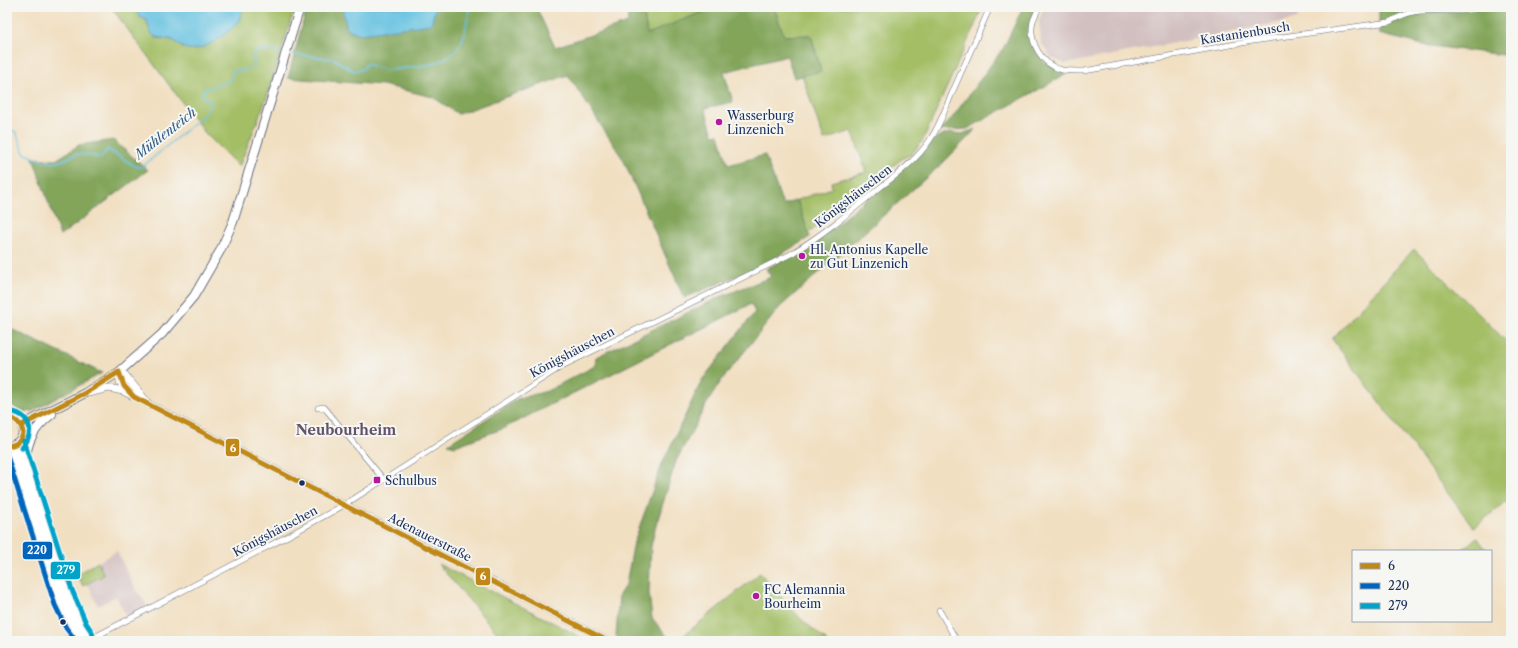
<svg xmlns="http://www.w3.org/2000/svg" width="1518" height="648" font-family="'Libre Caslon Text',serif">
  <style>
    .industrial { fill: #d2bfc0 }
    .green { fill: #a3be65; stroke: #5f7662 }
    .forest { fill: #82a55a; stroke: #4e6a5c }
    .water { fill: #63c1e1; stroke: #3f78a0 }
    .lines { fill: none; stroke-linecap: round; stroke-linejoin: round }
    .stream { stroke: #63c1e1; stroke-width: 1.5 }
    .street-casing { stroke: #666d81; stroke-width: 6 }
    .secondary-casing { stroke: #666d81; stroke-width: 8 }
    .primary-casing { stroke: #666d81; stroke-width: 10 }
    .street { stroke: #fff; stroke-width: 5 }
    .secondary { stroke: #fff; stroke-width: 7 }
    .primary { stroke: #fff; stroke-width: 8 }
    .bus-1-casing { stroke: #f6f6f2; stroke-width: 8 }
    .bus-2-casing { stroke: #f6f6f2; stroke-width: 8 }
    .bus-3-casing { stroke: #f6f6f2; stroke-width: 8 }
    .bus-1 { stroke: #c08818; stroke-width: 5 }
    .bus-2 { stroke: #0065bd; stroke-width: 5 }
    .bus-3 { stroke: #01a3c8; stroke-width: 5 }
    .poi-dot { fill: #b5179e; stroke: #f6f6f2; stroke-width: 1.5 }
    .bus-dot { fill: #1b2f5e; stroke: #f6f6f2; stroke-width: 1.5 }
    .labels { text-anchor: middle; dominant-baseline: central; stroke-width: 4; stroke-linejoin: round; paint-order: stroke }
    .street-label { font-size: 12px; fill: #1b2f5e; stroke: #f6f6f2 }
    .poi-label { font-size: 12px; fill: #1b2f5e; stroke: #f6f6f2; text-anchor: start }
    .water-label { font-size: 13px; font-style: italic; fill: #315b85; stroke: #f6f6f2 }
    .quarter-label { font-size: 14px; font-weight: bold; fill: #63536a; stroke: #f6f6f2 }
    .line-badge { stroke: #f6f6f2; stroke-width: 1.5 }
    .badge-label { font-size: 11px; text-anchor: middle; font-weight: bold; fill: #fff }
  </style>
  <rect width="100%" height="100%" fill="#f6f6f2"/>
  <filter id="ink" filterUnits="userSpaceOnUse"><feTurbulence type="fractalNoise" baseFrequency=".025" numOctaves="2"/><feDisplacementMap in="SourceGraphic" scale="8" xChannelSelector="R" yChannelSelector="G"/><feConvolveMatrix kernelMatrix="1 2 1 2 8 2 1 2 1" color-interpolation-filters="sRGB"/></filter>
  <filter id="wash" filterUnits="userSpaceOnUse"><feTurbulence type="fractalNoise" baseFrequency=".012" numOctaves="4" result="noise"/><feDisplacementMap in="SourceGraphic" scale="16" xChannelSelector="R" yChannelSelector="G"/><feGaussianBlur stdDeviation="0.9" result="paint"/><feColorMatrix in="noise" values="0 0 0 0 0 0 0 0 0 0 0 0 0 0 0 0 0 1.4 0 .05"/><feComposite in="paint" operator="in"/></filter>
  <g filter="url(#wash)">
    <rect width="100%" height="100%" fill="#f1dfc1"/>
    <path class="industrial" d="M1044,7H1296L1298,19L1065,64L1052,58L1041,43L1039,20Z
      M117,551L138,594L140,595L146,604L145,608L127,618L116,596L98,606L88,584L104,575L98,562Z"/>
    <path class="green" d="M111,7H133L140,17L147,20L148,26L156,38L173,40L183,48L240,21L242,7H295L267,97L239,167L205,133Z
      M643,7H715L647,35Z
      M774,7H983L923,140L912,154L903,158L808,233L797,200L832,188L831,182L866,172L852,131L824,140L802,75L821,71L811,35L784,36Z
      M1414,249L1507,342L1511,351V497L1474,528L1332,339Z
      M1477,537L1487,551H1461Z
      M98,562L104,575L83,586L77,574Z
      M438,564L589,641H504Z
      M760,573L801,619L827,641H677Z"/>
    <path class="forest" d="M307,7H342L347,29L431,24L436,7H536L555,47L628,23L627,7H643L647,34L715,7H774L784,36L811,35L821,71L794,78L787,56L724,72L733,102L705,108L713,135L719,134L728,165L765,155L783,205L797,200L810,237L763,265L684,298L623,159L568,75L458,114L433,97L383,85L288,78Z
      M1023,7H1036L1032,15L1031,38L1044,62L1063,72L1065,75L967,129L938,131L952,118L1004,47Z
      M1379,7H1511V56L1423,45L1379,34Z
      M976,129L944,162L780,307L721,381L706,405L676,461L655,529L651,546L649,593L652,618L671,641H622L616,636L619,595L626,584L634,542L662,464L702,380L755,312L751,304L502,429L455,446L448,444L517,399L547,391L595,366L596,357L720,297L771,277L766,269L804,248L836,225L932,141L939,136L951,133L962,134Z
      M113,140L148,170L60,236L33,158L56,160L79,145Z
      M7,327L102,373L33,411L20,413L11,404L7,390Z"/>
    <path class="water" d="M133,7H242L240,21C226,33 202,57 182,47C179,45 176,41 172,40C156,35 152,43 147,20L140,17Z
      M342,7H436L431,24L361,34L347,29Z"/>
    <g class="lines">
      <path class="stream" d="M292,54L334,59L354,71L363,69L366,64C372,65 382,70 386,70C392,70 399,69 405,68C426,66 450,63 461,43C466,34 467,17 470,7
        M7,128L16,132L24,153L42,161L52,162H58L77,154H83L101,158L107,149L137,167H142L204,115L211,104L210,101L202,96L203,90L232,80V71L251,69L254,66L253,55L258,50L282,52"/>
    </g>
  </g>
  <g filter="url(#ink)">
    <g class="lines">
      <defs>
        <path id="street" d="M1039,7C1037,12 1035,16 1033,21C1028,42 1042,65 1062,70C1069,71 1077,71 1084,71L1253,41L1389,22C1398,17 1410,11 1421,11C1443,9 1459,14 1481,7
          M318,408L324,407L384,480
          M939,610L957,641
          M87,641L286,537L344,505L564,365L791,254C822,235 849,213 877,190C896,175 916,161 930,140C940,125 946,107 953,91C965,63 978,35 990,7
          M948,641L954,636"/>
        <path id="secondary" d="M88,393L109,388L123,391L608,641
          M128,393L120,382L119,372L125,375L147,402
          M68,641L71,634L73,625"/>
        <path id="primary" d="M7,418C25,416 29,439 13,445
          M22,425L85,393L119,372L162,334L194,296L220,251L233,222L300,7
          M17,443L65,592L80,627L86,635L87,641
          M11,446C23,483 35,522 47,559C56,585 65,623 86,641
          M26,463C26,441 35,427 52,414"/>
      </defs>
      <use href="#street" class="street-casing"/>
      <use href="#secondary" class="secondary-casing"/>
      <use href="#primary" class="primary-casing"/>
      <use href="#street" class="street"/>
      <use href="#secondary" class="secondary"/>
      <use href="#primary" class="primary"/>
      <defs>
        <path id="bus-1" d="M119,372L124,386L134,397L608,641
          M22,425L85,393L119,372
          M7,446C16,445 21,442 23,433C22,424 17,420 9,417"/>
        <path id="bus-2" d="M7,456L55,605L66,628L76,641"/>
        <path id="bus-3" d="M7,411C30,413 36,431 22,448
          M24,441L72,590L86,623L92,632L94,640"/>
      </defs>
      <use href="#bus-1" class="bus-1-casing"/>
      <use href="#bus-2" class="bus-2-casing"/>
      <use href="#bus-3" class="bus-3-casing"/>
      <use href="#bus-1" class="bus-1"/>
      <use href="#bus-2" class="bus-2"/>
      <use href="#bus-3" class="bus-3"/>
    </g>
  </g>
  <g class="poi-dot">
    <circle cx="719" cy="122" r="4"/>
    <circle cx="802" cy="256" r="4"/>
    <rect x="373" y="476" width="8" height="8" rx="2"/>
    <circle cx="756" cy="596" r="4"/>
  </g>
  <g class="bus-dot">
    <circle cx="302" cy="483" r="3.5"/>
    <circle cx="63" cy="622" r="3.5"/>
  </g>
  <g class="labels">
    <g class="street-label">
      <text transform="translate(1245 33) rotate(-9)">Kastanienbusch</text>
      <text transform="translate(853 196) rotate(-38)">Königshäuschen</text>
      <text transform="translate(572 352) rotate(-28)">Königshäuschen</text>
      <text transform="translate(275 531) rotate(-28)">Königshäuschen</text>
      <text transform="translate(430 537) rotate(27)">Adenauerstraße</text>
    </g>
    <g class="poi-label">
      <text x="727" y="115">Wasserburg<tspan x="727" dy="14">Linzenich</tspan></text>
      <text x="810" y="249">Hl. Antonius Kapelle<tspan x="810" dy="14">zu Gut Linzenich</tspan></text>
      <text x="385" y="480">Schulbus</text>
      <text x="764" y="589">FC Alemannia<tspan x="764" dy="14">Bourheim</tspan></text>
    </g>
    <g class="water-label">
      <text transform="translate(165 133) rotate(-38)">Mühlenteich</text>
    </g>
    <g class="quarter-label">
      <text x="346" y="430">Neubourheim</text>
    </g>
  </g>
  <g class="line-badge">
    <rect x="225" y="438" width="15" height="19" rx="4" fill="#c08818"/>
    <rect x="22" y="541" width="31" height="19" rx="4" fill="#0065bd"/>
    <rect x="50" y="561" width="31" height="19" rx="4" fill="#01a3c8"/>
    <rect x="475" y="567" width="16" height="19" rx="4" fill="#c08818"/>
  </g>
  <g class="badge-label">
    <text x="233" y="452">6</text>
    <text x="37" y="554">220</text>
    <text x="66" y="574">279</text>
    <text x="483" y="580">6</text>
  </g>
  <rect width="1518" height="648" fill="none" stroke="#f6f6f2" stroke-width="24"/>
  <rect x="1352" y="550" width="140" height="72" fill="#f6f6f2" stroke="#9ea6b7"/>
  <rect x="1360" y="563" width="20" height="6" fill="#c08818" stroke="#9ea6b7"/>
  <text x="1388" y="570" font-size="12" fill="#1b2f5e">6</text>
  <rect x="1360" y="583" width="20" height="6" fill="#0065bd" stroke="#9ea6b7"/>
  <text x="1388" y="590" font-size="12" fill="#1b2f5e">220</text>
  <rect x="1360" y="603" width="20" height="6" fill="#01a3c8" stroke="#9ea6b7"/>
  <text x="1388" y="610" font-size="12" fill="#1b2f5e">279</text>
</svg>
